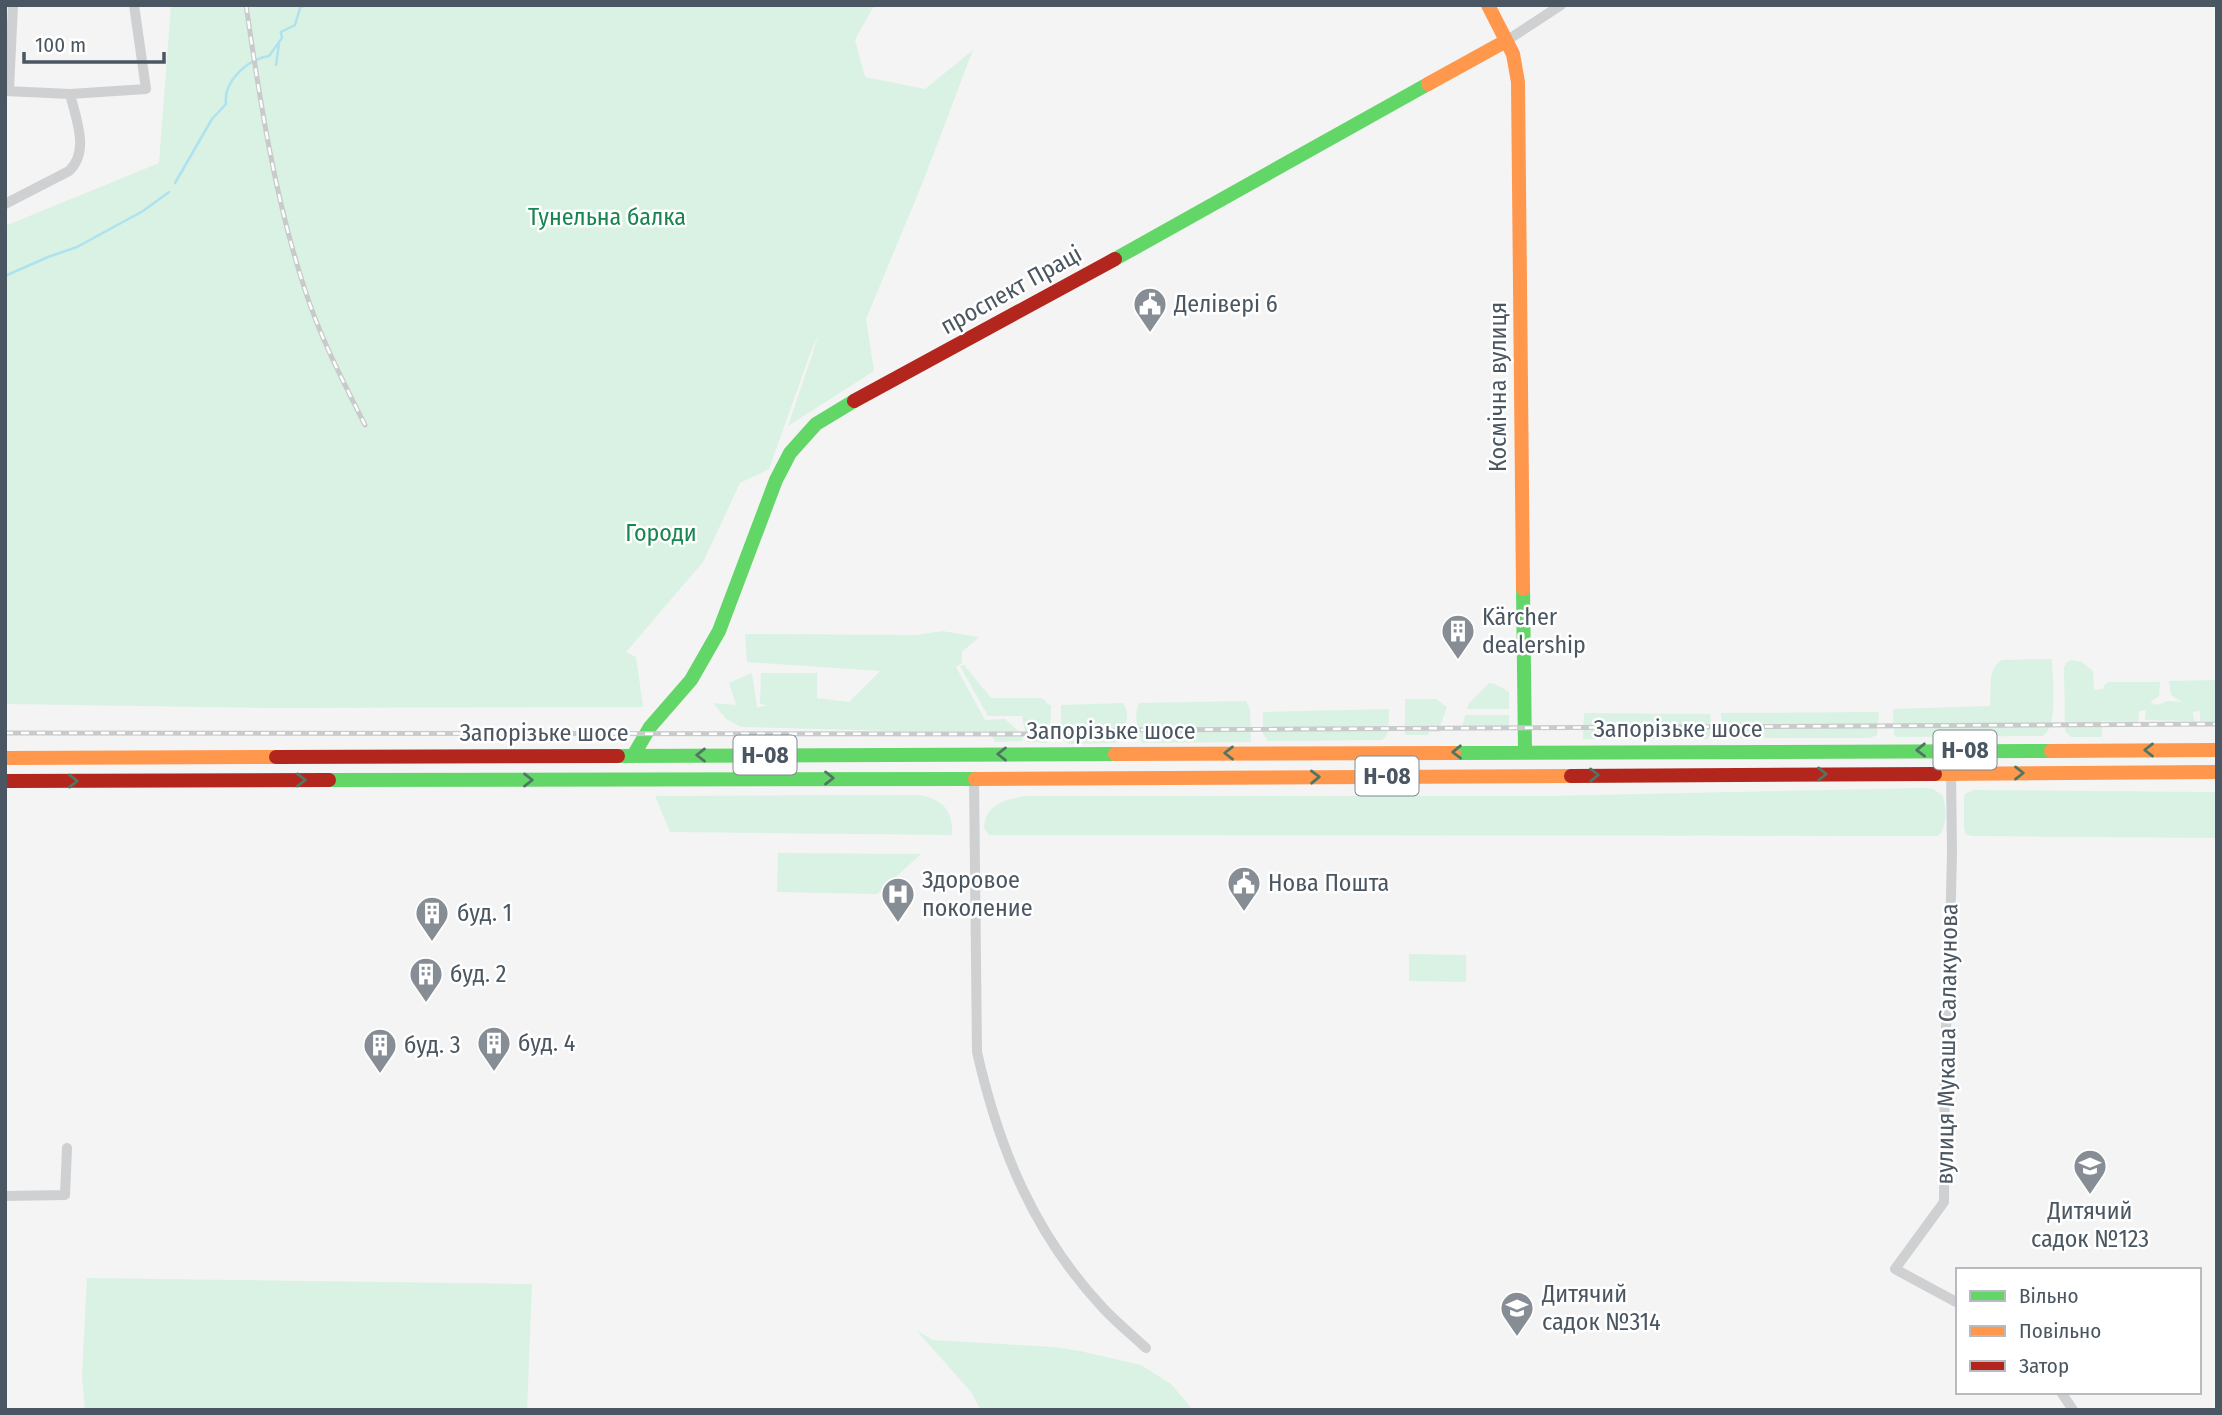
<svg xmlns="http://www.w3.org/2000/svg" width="2222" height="1415" font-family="'Fira Sans Condensed',sans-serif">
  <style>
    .green { fill: #d9f2e3 }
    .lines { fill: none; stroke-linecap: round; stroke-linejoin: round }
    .stream { stroke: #aee2f0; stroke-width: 2.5 }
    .street { stroke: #ced0d2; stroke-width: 10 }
    .fast { stroke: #63d668; stroke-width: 14 }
    .slow { stroke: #ff974d; stroke-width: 14 }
    .jam { stroke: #b3261e; stroke-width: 14 }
    .rail-casing { stroke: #c9cacc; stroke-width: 5 }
    .rail { stroke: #fff; stroke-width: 2.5; stroke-dasharray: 8; stroke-linecap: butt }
    .oneway { stroke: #507663 }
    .labels { text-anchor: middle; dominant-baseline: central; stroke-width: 5; stroke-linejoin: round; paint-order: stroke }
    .shield { fill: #fff; stroke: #808990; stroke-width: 2 }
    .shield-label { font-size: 23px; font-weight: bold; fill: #4a5661 }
    .park-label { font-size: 24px; fill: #17864f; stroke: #fff }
    .street-label { font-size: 24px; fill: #4a5661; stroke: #fff }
    .poi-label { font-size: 24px; fill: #4a5661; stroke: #fff; text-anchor: start }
  </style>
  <rect width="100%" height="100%" fill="#f4f4f4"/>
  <path class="green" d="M171,5H878L872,9L855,40L865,77L925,89L973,50L922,184L866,319L874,371L788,426L819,334L810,354L769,469L740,483L703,562L626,652L636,657L643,707L273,708L5,704V226L159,163Z
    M942,631L979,637L962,652V663L956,667L985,720L1005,719L1021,733L1023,741L995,742L989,731H894L741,727L726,719L713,703L736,705L729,683L752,673L757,708L768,705L760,704L761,673H817V698L849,702L880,671L747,662L745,634L917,635Z
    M2052,659C2052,677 2059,725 2043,736L1897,737L1894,735L1893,709L1990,706C1992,691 1986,669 2002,660Z
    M2072,660L2082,662L2093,671L2094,690L2103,689L2105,684L2109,682H2160L2159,696L2150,702L2157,705L2168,701L2182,702L2171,695L2169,681L2217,680V721H2200V711L2193,712L2194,721L2145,720L2146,710L2139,711L2138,722L2102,721V737H2071L2065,731L2064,667L2067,662Z
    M964,665L991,698H1040L1045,700L1047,704L1051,705L1050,740L1047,743L1027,742L1022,716H988L960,666Z
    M1489,683L1495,684L1509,692V709H1467L1469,703Z
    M1405,699H1436L1447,707L1440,726V732H1429L1428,735H1405Z
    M1246,701L1250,709L1251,742L1142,743C1138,730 1133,715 1139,703Z
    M1123,703C1132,715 1124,732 1116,743L1070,744L1061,739V705Z
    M1389,709C1388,720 1391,734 1382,740L1268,741L1263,734V712Z
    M1879,712L1877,735L1870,738H1725L1722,730L1721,713Z
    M1584,713L1710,714L1712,730L1707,739H1583Z
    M1465,715H1509V725L1503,729H1462Z
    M1924,788L1933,789L1943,796C1946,808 1948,827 1938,836L989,835L984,828C986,804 1004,800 1025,796H1548Z
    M1974,790L2217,792V838L1971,836L1966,834L1964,829V798L1965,794Z
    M918,795C943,799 953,810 952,835L670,832L655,796Z
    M778,853L921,854L877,894L777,892Z
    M1409,954L1466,955V982L1409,981Z
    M87,1278L532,1284L527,1410H85L82,1375Z
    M916,1330L933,1340L1054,1347L1080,1351L1141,1365L1171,1384L1193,1410H981L971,1392Z"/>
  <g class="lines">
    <path class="stream" d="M276,65L279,44
      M175,183L212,119L226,104C223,81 248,59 269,56L282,38L281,32L295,25L300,8L305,5
      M5,276L48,257L77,247L143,211L169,192"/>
    <path class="street" d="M1506,41L1561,5
      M9,90L13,5
      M5,91L70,94L146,89L134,5
      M5,204L69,171C90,151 76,119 70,94
      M1951,773L1952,852L1949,979L1945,1045L1944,1202L1895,1269L1958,1303
      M974,777L977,1052C999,1149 1034,1234 1103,1308C1116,1322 1132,1335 1146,1348
      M5,1196L65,1195L67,1148
      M2061,1392L2073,1410"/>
    <path class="fast" d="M1115,259L1428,84
      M1523,589L1525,751
      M1454,753L2051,751
      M618,756L1115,754
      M633,756L650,727L691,680L719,631L776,480L790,453L816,424L854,401
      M329,780L975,779"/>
    <path class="slow" d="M1488,5L1513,54L1518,82L1523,589
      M1428,84L1506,41
      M2051,751L2217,750
      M1115,754L1454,753
      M5,758L276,757
      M1935,774L2217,772
      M975,779L1571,776"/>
    <path class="jam" d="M854,401L1115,259
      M276,757L618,756
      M1571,776L1935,774
      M5,781L329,780"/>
    <defs>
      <path id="rail" d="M246,5C260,102 275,200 306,293C321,339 343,381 365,425
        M5,733L1024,734L1129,730L2217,724"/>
    </defs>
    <use href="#rail" class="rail-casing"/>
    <use href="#rail" class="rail"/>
  </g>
  <defs><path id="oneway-chevron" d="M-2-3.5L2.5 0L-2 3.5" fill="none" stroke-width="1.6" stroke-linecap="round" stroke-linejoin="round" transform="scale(1.75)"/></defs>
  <g class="oneway">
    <use href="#oneway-chevron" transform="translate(1921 750) rotate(179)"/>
    <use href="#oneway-chevron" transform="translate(2149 750) rotate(180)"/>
    <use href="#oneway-chevron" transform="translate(1457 752) rotate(179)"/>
    <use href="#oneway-chevron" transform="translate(1229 753) rotate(180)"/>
    <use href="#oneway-chevron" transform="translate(1002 754) rotate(180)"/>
    <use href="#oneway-chevron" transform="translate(701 755) rotate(180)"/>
    <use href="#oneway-chevron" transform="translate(2019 773)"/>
    <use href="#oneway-chevron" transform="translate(1822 774)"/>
    <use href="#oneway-chevron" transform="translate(1594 775)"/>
    <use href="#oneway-chevron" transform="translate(1315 777) rotate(-1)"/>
    <use href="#oneway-chevron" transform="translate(829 778)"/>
    <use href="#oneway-chevron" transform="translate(301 780)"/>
    <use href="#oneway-chevron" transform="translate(528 780)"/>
    <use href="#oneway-chevron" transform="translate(73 781)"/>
  </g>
  <defs>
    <symbol id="civic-pin" viewBox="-11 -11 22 30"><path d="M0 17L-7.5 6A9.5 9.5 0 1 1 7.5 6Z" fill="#868d94" stroke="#fff"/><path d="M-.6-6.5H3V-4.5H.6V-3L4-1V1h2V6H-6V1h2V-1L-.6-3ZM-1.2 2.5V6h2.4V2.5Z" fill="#fff"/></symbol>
    <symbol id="building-pin" viewBox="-11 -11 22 30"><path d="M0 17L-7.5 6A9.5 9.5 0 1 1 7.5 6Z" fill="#868d94" stroke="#fff"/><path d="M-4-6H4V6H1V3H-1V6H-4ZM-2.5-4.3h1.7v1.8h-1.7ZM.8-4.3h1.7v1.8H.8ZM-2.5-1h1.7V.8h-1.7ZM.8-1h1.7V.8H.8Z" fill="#fff"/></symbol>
    <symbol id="hospital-pin" viewBox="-11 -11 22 30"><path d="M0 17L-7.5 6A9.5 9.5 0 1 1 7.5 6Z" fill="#868d94" stroke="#fff"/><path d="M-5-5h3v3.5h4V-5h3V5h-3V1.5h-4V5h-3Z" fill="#fff"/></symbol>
    <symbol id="school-pin" viewBox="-11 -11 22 30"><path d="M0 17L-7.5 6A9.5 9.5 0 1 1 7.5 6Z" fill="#868d94" stroke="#fff"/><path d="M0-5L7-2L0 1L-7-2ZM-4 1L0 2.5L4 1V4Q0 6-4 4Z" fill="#fff"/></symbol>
  </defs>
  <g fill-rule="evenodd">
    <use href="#civic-pin" x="1131" y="285" width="38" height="52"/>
    <use href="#building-pin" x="1439" y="612" width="38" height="52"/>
    <use href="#civic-pin" x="1225" y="864" width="38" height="52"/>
    <use href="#hospital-pin" x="879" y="875" width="38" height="52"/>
    <use href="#building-pin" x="413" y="894" width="38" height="52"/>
    <use href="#building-pin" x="407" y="955" width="38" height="52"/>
    <use href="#building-pin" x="475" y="1024" width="38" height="52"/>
    <use href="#building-pin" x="361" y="1026" width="38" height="52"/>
    <use href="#school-pin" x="2071" y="1147" width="38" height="52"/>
    <use href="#school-pin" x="1498" y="1289" width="38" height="52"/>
  </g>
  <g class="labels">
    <g class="shield">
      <rect x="1933.5" y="730.5" width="63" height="39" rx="5"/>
      <rect x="733.5" y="735.5" width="63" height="39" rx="5"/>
      <rect x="1355.5" y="756.5" width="63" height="39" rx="5"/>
    </g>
    <g class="shield-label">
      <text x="1965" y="750">Н-08</text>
      <text x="765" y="755">Н-08</text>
      <text x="1387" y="776">Н-08</text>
    </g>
    <g class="park-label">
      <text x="607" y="217">Тунельна балка</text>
      <text x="661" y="533">Городи</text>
    </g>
    <g class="street-label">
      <text transform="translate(1011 290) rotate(-29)">проспект Праці</text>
      <text transform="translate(1498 387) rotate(-90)">Космічна вулиця</text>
      <text x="1678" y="729">Запорізьке шосе</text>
      <text x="1111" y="731">Запорізьке шосе</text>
      <text x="544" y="733">Запорізьке шосе</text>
      <text transform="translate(1947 1044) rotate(-89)">вулиця Мукаша Салакунова</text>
    </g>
    <g class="poi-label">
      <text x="1174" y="304">Делівері 6</text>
      <text x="1482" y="617">Kärcher<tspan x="1482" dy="28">dealership</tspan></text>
      <text x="922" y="880">Здоровое<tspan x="922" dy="28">поколение</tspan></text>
      <text x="1268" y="883">Нова Пошта</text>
      <text x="457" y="913">буд. 1</text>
      <text x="450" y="974">буд. 2</text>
      <text x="518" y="1043">буд. 4</text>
      <text x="404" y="1045">буд. 3</text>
      <text x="2090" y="1211" text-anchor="middle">Дитячий<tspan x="2090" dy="28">садок №123</tspan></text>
      <text x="1542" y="1294">Дитячий<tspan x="1542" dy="28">садок №314</tspan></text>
    </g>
  </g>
  <rect width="2222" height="1415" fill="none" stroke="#4a5661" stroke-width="14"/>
  <rect x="1956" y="1268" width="245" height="126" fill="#ffffff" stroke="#b7bbc0" stroke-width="2"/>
  <rect x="1970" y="1291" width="35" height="10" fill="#63d668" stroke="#b7bbc0" stroke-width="2"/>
  <text x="2019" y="1303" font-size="21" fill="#4a5661">Вільно</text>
  <rect x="1970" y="1326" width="35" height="10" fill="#ff974d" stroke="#b7bbc0" stroke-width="2"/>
  <text x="2019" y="1338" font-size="21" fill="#4a5661">Повільно</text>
  <rect x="1970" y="1361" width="35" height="10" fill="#b3261e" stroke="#b7bbc0" stroke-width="2"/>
  <text x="2019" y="1373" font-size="21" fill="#4a5661">Затор</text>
  <path d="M24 52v10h140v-10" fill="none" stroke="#4a5661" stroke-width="3.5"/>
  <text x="35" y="52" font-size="21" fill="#4a5661" stroke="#ffffff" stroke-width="5" paint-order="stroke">100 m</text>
</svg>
